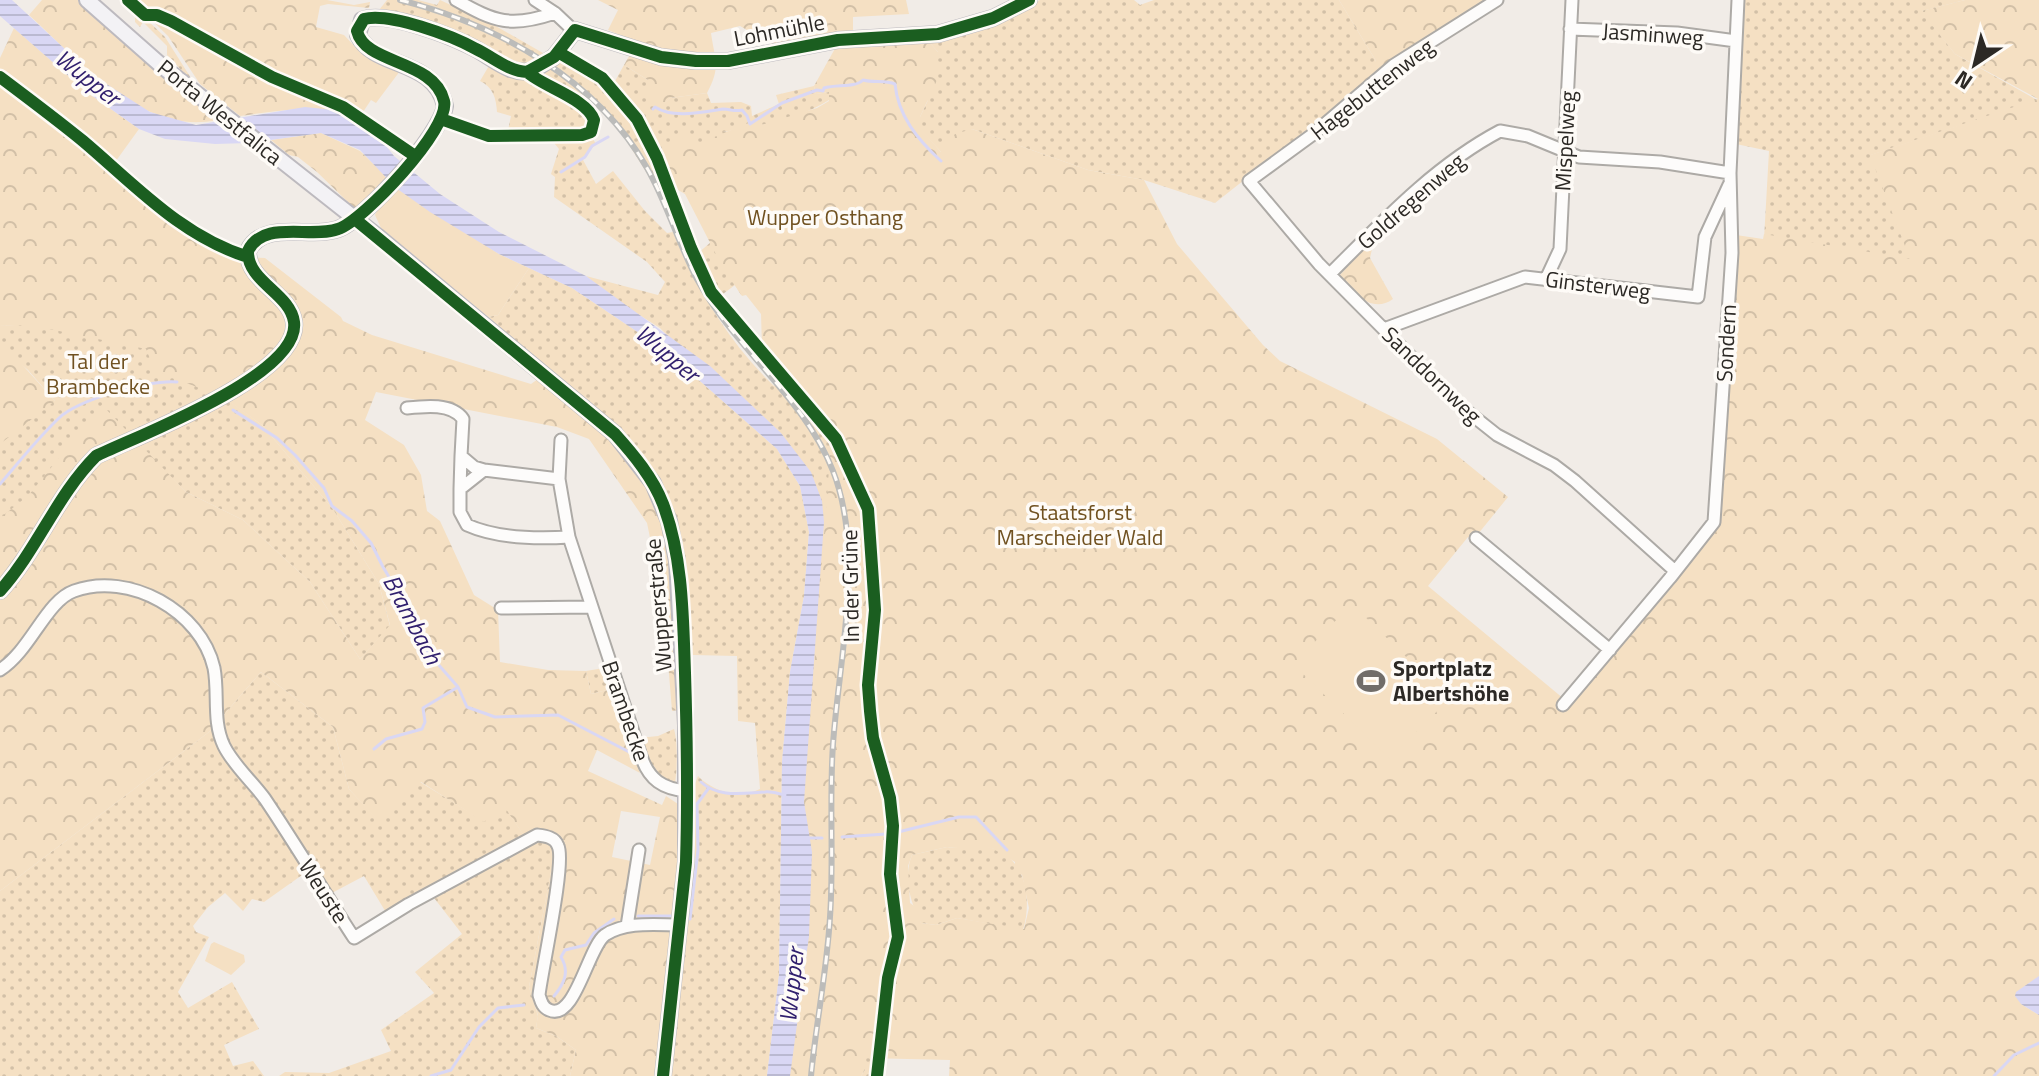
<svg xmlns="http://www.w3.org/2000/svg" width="2039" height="1076" font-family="'Titillium Web',sans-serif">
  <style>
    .grass { fill: url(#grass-dots); fill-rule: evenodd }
    .forest { fill: url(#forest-crowns); fill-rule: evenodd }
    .garden { fill: #f5e0c3 }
    .water { fill: url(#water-rules) }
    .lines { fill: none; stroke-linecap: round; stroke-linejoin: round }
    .stream { stroke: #d9d7f4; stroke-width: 3 }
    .minor-casing { stroke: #adaaa6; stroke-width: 15 }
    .major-casing { stroke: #bdbabf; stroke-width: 18 }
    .minor { stroke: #fdfcfb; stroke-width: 11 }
    .major { stroke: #f3f2f5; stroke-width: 14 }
    .rail-casing { stroke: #bcbcba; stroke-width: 6 }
    .rail { stroke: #fefbf7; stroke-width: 3; stroke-dasharray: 9; stroke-linecap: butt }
    .major-bridge-casing { stroke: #bdbabf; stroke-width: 18; stroke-linecap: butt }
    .major-bridge { stroke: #f3f2f5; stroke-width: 14 }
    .cycleway-casing { stroke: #fefbf7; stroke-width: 17 }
    .cycleway { stroke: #1b5e20; stroke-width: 12 }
    .labels { text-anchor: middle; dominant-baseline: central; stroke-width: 7; stroke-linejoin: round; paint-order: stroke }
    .street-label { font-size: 22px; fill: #2c2925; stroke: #fefbf7 }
    .park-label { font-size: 22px; fill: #705120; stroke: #fefbf7 }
    .poi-label { font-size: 22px; font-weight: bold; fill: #2c2925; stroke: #fefbf7; text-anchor: start }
    .water-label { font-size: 24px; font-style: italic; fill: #31206e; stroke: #fefbf7 }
  </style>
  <defs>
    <pattern id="grass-dots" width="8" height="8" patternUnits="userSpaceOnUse" patternTransform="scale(2)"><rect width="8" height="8" fill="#f5e0c3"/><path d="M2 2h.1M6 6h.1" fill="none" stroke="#d2c0a7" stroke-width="1.8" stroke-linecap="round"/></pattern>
    <pattern id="forest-crowns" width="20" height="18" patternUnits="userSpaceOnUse" patternTransform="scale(2)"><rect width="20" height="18" fill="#f5e0c3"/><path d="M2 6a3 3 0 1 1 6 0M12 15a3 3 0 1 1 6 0" fill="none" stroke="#d2c0a7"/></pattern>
    <pattern id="water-rules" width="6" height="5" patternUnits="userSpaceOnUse" patternTransform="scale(2)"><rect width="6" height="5" fill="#d9d7f4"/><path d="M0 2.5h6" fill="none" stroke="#bab9d1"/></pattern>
  </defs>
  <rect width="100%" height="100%" fill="#f1ece7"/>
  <path class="grass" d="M120,0H126L165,37L196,86L167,55V46L143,22L140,27L135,22V14Z
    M387,0H418L437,5L440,0L494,25L543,53L588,72L610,90L624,65L648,80L652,101L659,108L670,98L707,93L711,103L741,102L751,106L752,116L779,104L776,95L814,86L816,94L829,92V100C798,120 758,126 723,132L837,119L938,52L929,42L973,31L1040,0H1134L1140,5L1154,0H1339L1376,61L1363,86L1215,203L1144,180L1088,170L972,129L942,153L919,128L920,117L928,100L915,112L869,597L879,1076H861L865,1070L853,1076H782L815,541L802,475L660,328L622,304L586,276L658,295L665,282L647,262L554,197L555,177L551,174L559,149L550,138L506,140L511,116L497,112C496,98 493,87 480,81L490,64L476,40L410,18L379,10ZM599,107L617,126L650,178L667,171L684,191L711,242L697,254L719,297L735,285L741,295L759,289L780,380L774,386C730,344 696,288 673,232L667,233L645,211L613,171L596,184L582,158L596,144L593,139L551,138L588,132L590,115Z
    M1742,0H1965L1922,11L1955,54L2037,100L1871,155L1911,260L1764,239L1769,151L1736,144Z
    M529,268L572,288L666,351L777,449L800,486L809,532L804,596L790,672L782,762L779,975L767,1076H667L690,796L698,776C713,792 740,799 760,789L755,723L738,721L737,656L692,655L683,558L615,428L488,317L498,315Z
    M76,321L157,348L262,425L333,509L379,584L390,626L360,659L310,582L243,520L186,492L132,439L0,584V406L55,401L28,370L0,347V326Z
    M604,668L611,689L591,694L586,671Z
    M261,672L333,727L349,789L379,821L420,782L484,821L504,805L528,842H546L555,851L529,987L538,1016L536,1028L556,1036L576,1050L570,1076H279L285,1072L329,1073L391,1051L381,1030L434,993L415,972L462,934L431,894L390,919L364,876L330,894L312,868L264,902L252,899L243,911L225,893L208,907L193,926L196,932L209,937L178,992L188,1008L232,982L259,1029L224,1045L233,1066L253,1061L264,1076H0V891L209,732Z
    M674,729C678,742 677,773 675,783L672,785L657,777L659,774L653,765L648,767L639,738L658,736Z
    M947,847C960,848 980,844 992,848C1027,859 1032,901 1023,930L957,918L936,925L921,923C910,902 903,877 912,855Z"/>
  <path class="forest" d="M42,0H80L130,47L217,120C143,136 79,61 29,15Z
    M131,0H327L354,5L370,2L369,8L328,4L320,6L316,27L344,35L360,52L400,71L376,103L371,100L361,115L353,118C316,102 279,111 240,116L200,84L168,36Z
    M598,0H906L909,14L853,17V32L773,45L740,26L711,33C715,61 721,67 707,93L670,98L659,109L645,96L648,80L624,65L637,42L608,30L618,10Z
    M1339,0H1491L1363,86L1358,78L1376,61Z
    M1965,0H2039V976L2021,1004L2039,1015V1076H949L950,1060L865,1058V1070L861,1076H790L809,936L812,852L804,802L832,429L762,347L761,314L746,295L742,296L723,268L685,194L673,187L663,158L680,139L694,134L697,144L756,120L761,125L817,108L829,101V92L816,94L814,86L837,45L864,42H929L938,52L937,80L920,117V128L941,152L955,134L972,129L1088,170L1144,180L1177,244L1263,345L1280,361L1437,439L1508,497L1478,534L1472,539L1468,537L1428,586L1564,699L1568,705L1719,523L1736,235L1763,239L1764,234L1910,259L1870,155L2038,99L1955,54L1921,11ZM947,847L992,848L1015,862L1014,869L1022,875L1029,908L1024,929L957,918L936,925L921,923L917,908L910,903L908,866L912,855Z
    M14,28L87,92L139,129L113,165L179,222L239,257L265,258L341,317L343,321L372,335L531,384L538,379C560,397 584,414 605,434C688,513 674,606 679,710L672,711L663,601L647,523L589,439L557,427L376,392L365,420L404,445L421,475L427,511L440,521L474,595L498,610L500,662L548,670L586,671L591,694L611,689L640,773L597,750L588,771L662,805L666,796L678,804L682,828L681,862L657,1076H570L576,1050L556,1036L536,1028L538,1015L529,987L555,851L547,842H528L504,806L484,822L421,782L379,822L349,789L333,727L261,672L209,732L0,891V518L28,496L102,405L186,492L243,520L310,582L360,659L390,625L379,584L333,509L262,425L223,397L155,371L146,349L30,325L0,326V58ZM621,811L660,817L650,865L612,857Z
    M321,133L360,151L387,177L355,209L317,172L298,157L289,155L271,140Z
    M1368,244L1372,249L1370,258L1393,299C1371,315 1352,291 1339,276Z
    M0,340L55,401L0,444Z"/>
  <path class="garden" d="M396,188L499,254L529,268L498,315L488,317L381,228L375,215L379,206Z
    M1352,604L1449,699L1390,759L1293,664Z
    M214,942L244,955L245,962L231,975L205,961L211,944Z"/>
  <path class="water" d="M0,0H12L94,76L150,112L196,125L305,107L334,110L353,118L376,133L394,156L440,194L499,232L586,276L710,366L781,433L811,472L822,501L824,522L804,802L812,852L809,936L790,1076H767L779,975L782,762L790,672L804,596L809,532L800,486L777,449L666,351L572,288L499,254L430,212L396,188L360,150L321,133L249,143L215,144L165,139L139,129L87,92L0,16Z
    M2039,976V1015L2021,1004L2015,996L2016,992Z"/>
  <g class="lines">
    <path class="stream" d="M653,109L655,107C673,119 703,112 723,109C731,109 734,112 742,110L747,116L750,124L782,103L817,90L823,91L824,88C837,84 855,88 863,80C874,83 885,80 895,84C898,116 918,140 941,161
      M561,172L585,157L592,146L608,137
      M233,410L277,438L295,455L324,488L332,506L352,521L371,543L383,567L427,640L423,647L458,687L467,707L495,717L558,715L633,754
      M0,484C19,462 38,438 59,418C79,399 149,380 177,382
      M374,749L386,739L422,729L425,722L423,708L458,687
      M701,782C718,798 743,793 765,792C771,791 779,794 785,795
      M898,832L959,817H976L1007,850
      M842,837L886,834
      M806,838H822
      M638,916H671
      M690,919L698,850L697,804L708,789
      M554,996C564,984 570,972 561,957L565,950L586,945L594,933L614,919
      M431,1076L451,1070L479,1027L498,1008L524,1005
      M1994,1076L2014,1055L2039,1043"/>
    <defs>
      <path id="minor" d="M456,0C495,22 511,28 555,13
        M535,0L555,13L573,30
        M1497,0L1394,65L1312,135L1249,181L1319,264L1458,404L1497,435L1554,465L1575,481L1675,571
        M1570,29L1677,33L1736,41
        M558,52L602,78L637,119L657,158L691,248L711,292L836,439L868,509L875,610L868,685L870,711L873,738L890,798L893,826L890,874L898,937L888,978L877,1076
        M441,119L489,136L582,135L591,132L594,120C587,99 544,87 527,72
        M1330,274C1382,222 1434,166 1500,131L1528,136L1579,157L1660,162L1730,173
        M1546,279L1560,249L1572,0
        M1384,329L1525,277L1698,297L1705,237L1729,185
        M407,408C425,406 452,403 463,419L461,456L474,467L484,470
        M561,440L559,479L569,537L641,756C649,780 663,789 687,791
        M559,479L484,470L460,489V512L467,525C496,538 537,539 569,537
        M460,489L461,456
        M1476,538L1610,650
        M501,608L590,607
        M0,670C31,650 46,601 74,591C129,571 201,611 214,668C219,694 212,721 224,746C234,766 252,781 265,799C296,845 324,892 354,938L409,904L537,835C545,836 555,837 558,846C566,862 542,969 539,995C541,1001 542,1007 549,1010C575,1022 588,947 605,935C626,921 656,925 680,925
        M1563,705L1670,578L1714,522L1732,253L1730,173L1738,0
        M627,926L639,850"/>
      <path id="major" d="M87,0L163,67L377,236L615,434L653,483L669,521L677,561L686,725V862L663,1076
        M554,57L575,30L661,57L696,61H728L838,40L938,34L993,18L1029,0
        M0,591C37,550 57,495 96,456C137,436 301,375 294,322C290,293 247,282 248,251C263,219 310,239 338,229C366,219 441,134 445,106C435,58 374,69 358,35L362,20C385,10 448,35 470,46C489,54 511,78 533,70"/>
    </defs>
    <use href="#minor" class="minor-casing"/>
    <use href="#major" class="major-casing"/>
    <use href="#minor" class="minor"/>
    <use href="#major" class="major"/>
    <defs>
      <path id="rail" d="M400,0C496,24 597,79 647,168C667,203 678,243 697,279C735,349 804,397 833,471C865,553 839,658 833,744C829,802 834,860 830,917C827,970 816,1023 811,1076"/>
    </defs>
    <use href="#rail" class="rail-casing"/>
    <use href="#rail" class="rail"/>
    <defs>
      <path id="major-bridge" d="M533,70L554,57"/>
    </defs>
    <use href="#major-bridge" class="major-bridge-casing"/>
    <use href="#major-bridge" class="major-bridge"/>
    <defs>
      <path id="cycleway" d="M128,0L145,15H157L171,21L272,77L343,107L415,156
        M558,52L602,78L637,119L657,158L691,248L711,292L836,439L868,509L875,610L868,685L870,711L873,738L890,798L893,826L890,874L898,937L888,978L877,1076
        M0,77C28,98 56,119 83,141C135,185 181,236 248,257
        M441,119L489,136L582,135L591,132L594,120C587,99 544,87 527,72
        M356,220L615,434C634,455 653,478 663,504C683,557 683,617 685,673C687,736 688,799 686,862L663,1076
        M0,591C37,550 57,495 96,456C137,436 301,375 294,322C290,293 247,282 248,251C263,219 310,239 338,229C363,221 451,128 444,101C434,59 365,65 357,31L364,19C389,12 453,36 476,49C493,57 508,71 527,72L554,57L575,30L661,57L696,61H728L838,40L938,34L993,18L1029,0"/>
    </defs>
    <use href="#cycleway" class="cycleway-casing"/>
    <use href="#cycleway" class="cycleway"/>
  </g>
  <defs>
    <symbol id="stadium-bare" viewBox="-9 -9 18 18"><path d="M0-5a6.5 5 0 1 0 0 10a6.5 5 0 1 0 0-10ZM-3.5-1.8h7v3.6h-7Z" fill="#716d69" stroke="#fefbf7" stroke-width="2.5" paint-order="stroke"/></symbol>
  </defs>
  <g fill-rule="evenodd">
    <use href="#stadium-bare" x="1351" y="661" width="40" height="40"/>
  </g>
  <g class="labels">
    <g class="street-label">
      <text transform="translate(779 30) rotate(-11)">Lohmühle</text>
      <text transform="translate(1653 34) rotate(4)">Jasminweg</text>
      <text transform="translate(1372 89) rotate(-38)">Hagebuttenweg</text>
      <text transform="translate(220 112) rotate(39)">Porta Westfalica</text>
      <text transform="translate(1565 141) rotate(-87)">Mispelweg</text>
      <text transform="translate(1411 201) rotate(-41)">Goldregenweg</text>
      <text transform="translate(1598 285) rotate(7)">Ginsterweg</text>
      <text transform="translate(1726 343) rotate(-87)">Sondern</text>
      <text transform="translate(1432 375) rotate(44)">Sanddornweg</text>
      <text transform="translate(850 586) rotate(-91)">In der Grüne</text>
      <text transform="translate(658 605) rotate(-95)">Wupperstraße</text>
      <text transform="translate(626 711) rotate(71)">Brambecke</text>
      <text transform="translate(324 891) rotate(57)">Weuste</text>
    </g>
    <g class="park-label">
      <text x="825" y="217">Wupper Osthang</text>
      <text x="98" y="361">Tal der<tspan x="98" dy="25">Brambecke</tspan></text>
      <text x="1080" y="512">Staatsforst<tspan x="1080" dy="25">Marscheider Wald</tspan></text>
    </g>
    <g class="poi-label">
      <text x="1393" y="668">Sportplatz<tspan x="1393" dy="25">Albertshöhe</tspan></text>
    </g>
    <g class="water-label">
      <text transform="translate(88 77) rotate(38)">Wupper</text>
      <text transform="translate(668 353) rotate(40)">Wupper</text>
      <text transform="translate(413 619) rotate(62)">Brambach</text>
      <text transform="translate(791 985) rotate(-84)">Wupper</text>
    </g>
  </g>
  <g transform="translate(1975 64) rotate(215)" stroke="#fefbf7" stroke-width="6" paint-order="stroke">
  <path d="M0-6L14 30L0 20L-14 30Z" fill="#2c2925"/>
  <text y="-12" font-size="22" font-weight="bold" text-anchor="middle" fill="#2c2925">N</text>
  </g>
</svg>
